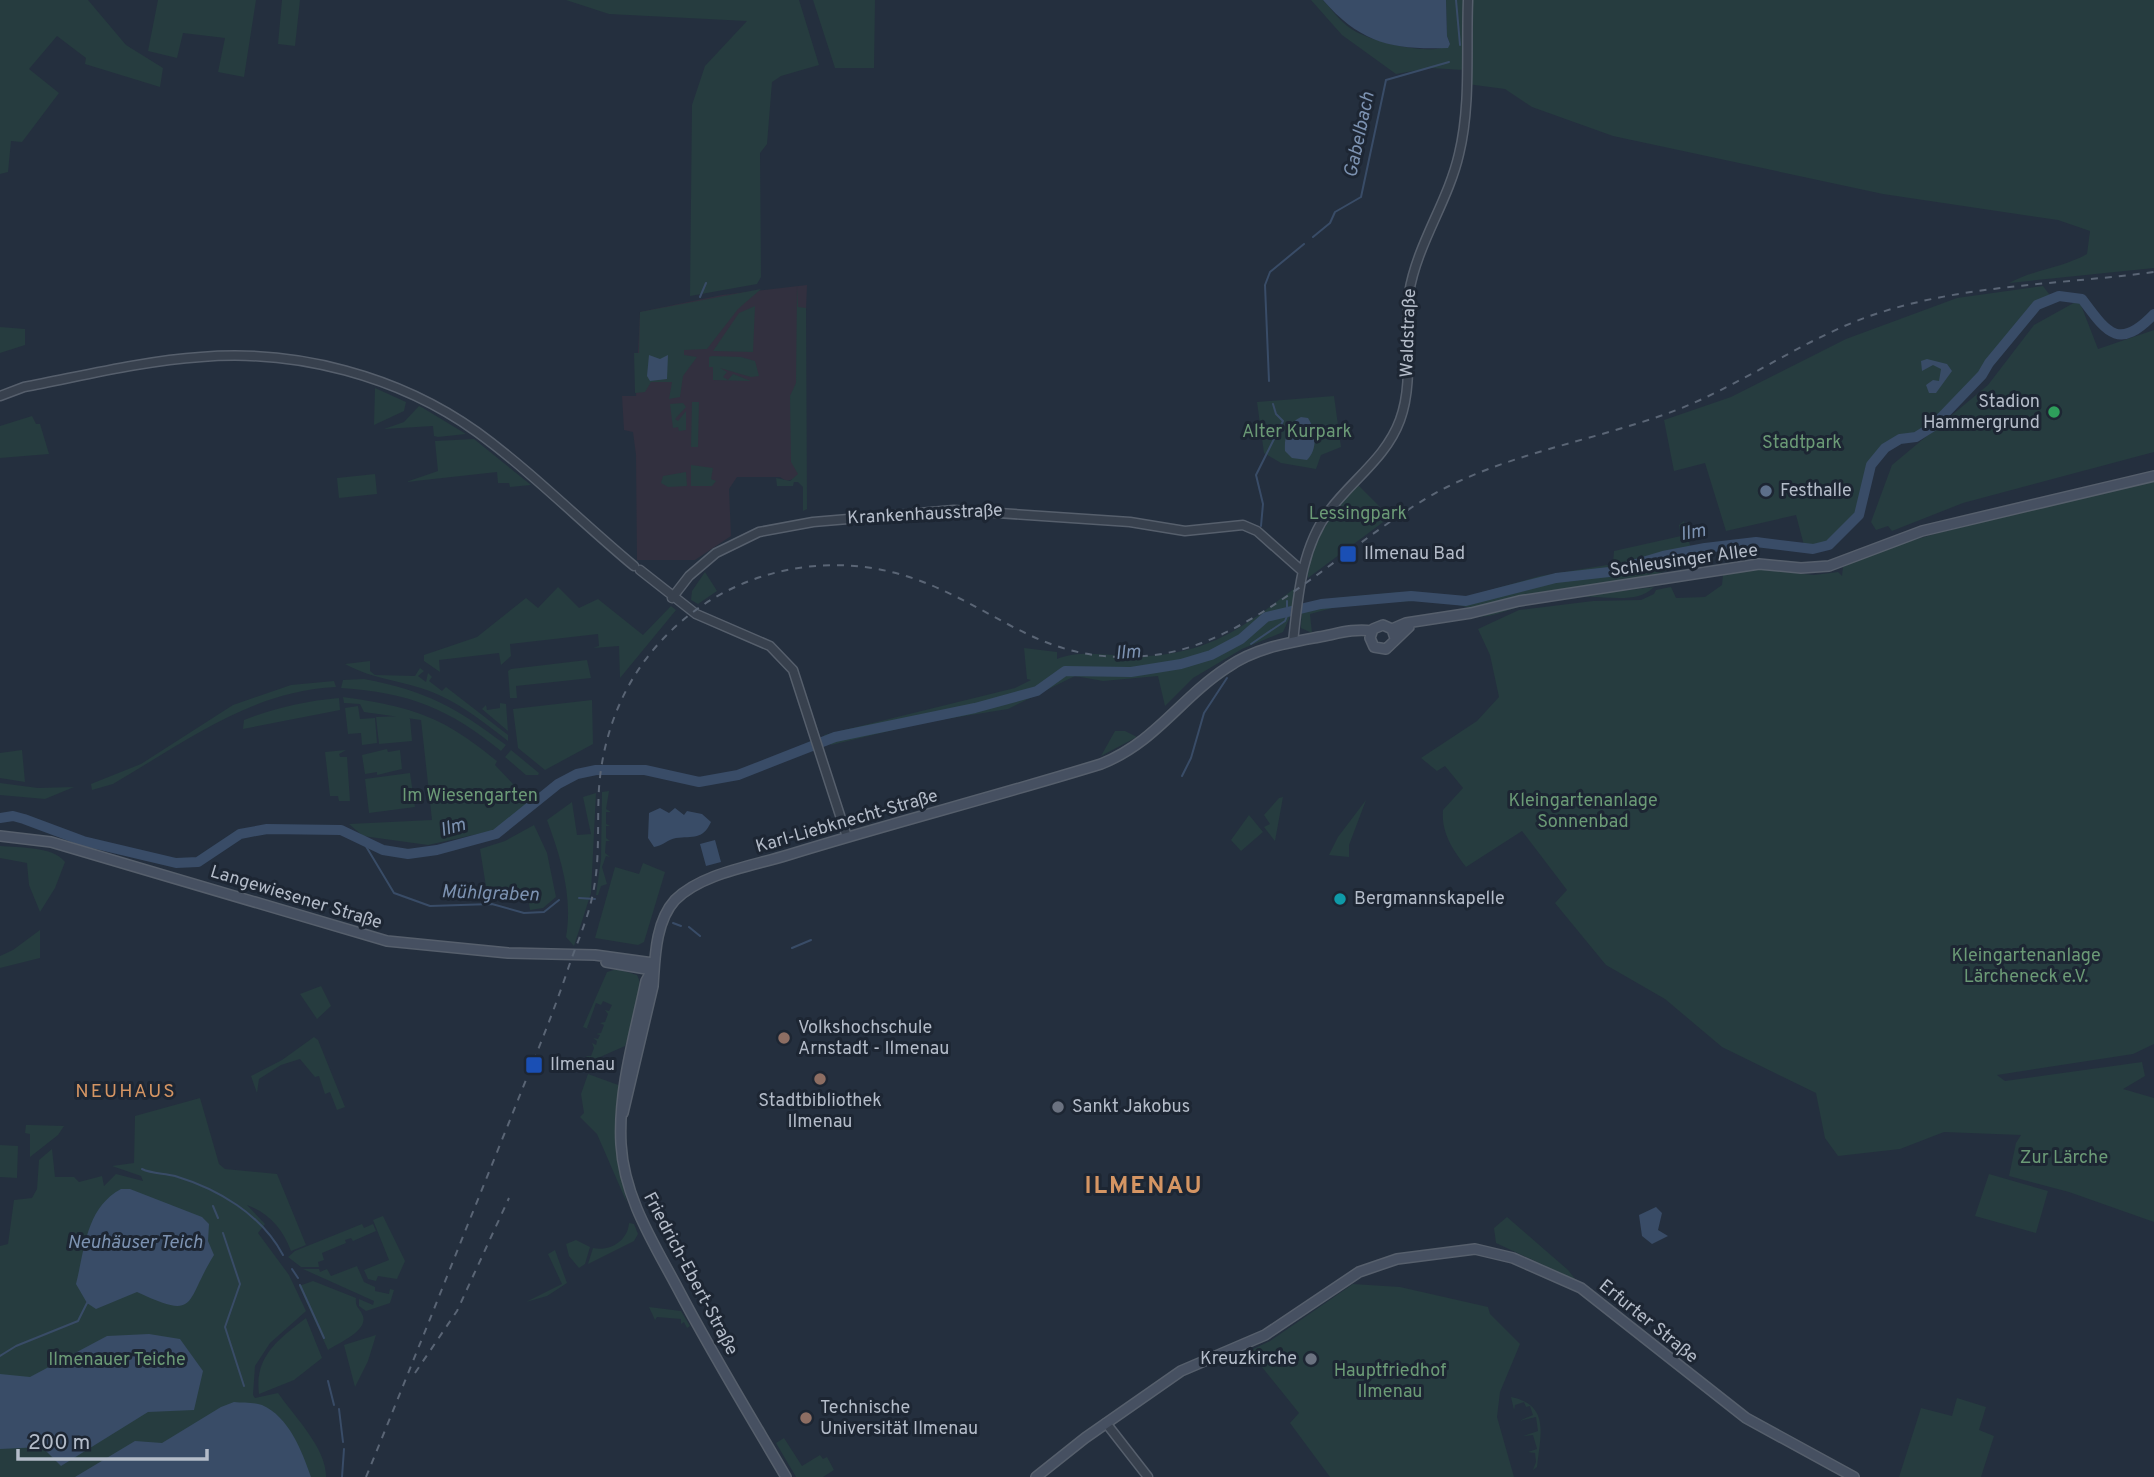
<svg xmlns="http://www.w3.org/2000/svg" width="2154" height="1477" font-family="Overpass,sans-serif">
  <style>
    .medical { fill: #32303f }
    .green { fill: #263c3f }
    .water { fill: #394c67 }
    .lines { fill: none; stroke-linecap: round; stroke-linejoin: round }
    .stream { stroke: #394c67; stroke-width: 2 }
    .river { stroke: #394c67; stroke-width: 10 }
    .tertiary-casing { stroke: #565f6c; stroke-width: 11 }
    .secondary-casing { stroke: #565f6c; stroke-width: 12 }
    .tertiary { stroke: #38414e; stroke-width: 8 }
    .secondary { stroke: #465061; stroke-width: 9 }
    .rail { stroke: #5a6575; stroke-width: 2; stroke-dasharray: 7 7; stroke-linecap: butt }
    .leisure-dot { fill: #2e9e5b; stroke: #1d2633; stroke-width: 2.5 }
    .service-dot { fill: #5c6f8a; stroke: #1d2633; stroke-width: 2.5 }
    .transit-dot { fill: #1a4fb4; stroke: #1d2633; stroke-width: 2.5 }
    .culture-dot { fill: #0f9aa8; stroke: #1d2633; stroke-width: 2.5 }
    .education-dot { fill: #8d6e63; stroke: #1d2633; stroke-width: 2.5 }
    .worship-dot { fill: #6b7280; stroke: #1d2633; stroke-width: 2.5 }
    .labels { text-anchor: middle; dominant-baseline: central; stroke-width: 6; stroke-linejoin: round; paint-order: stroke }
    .street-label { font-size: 18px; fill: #b4bcc9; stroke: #1d2633 }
    .poi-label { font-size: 18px; fill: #b4bcc9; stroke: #1d2633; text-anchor: start }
    .park-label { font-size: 18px; fill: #6b9a76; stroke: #1d2633 }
    .water-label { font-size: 19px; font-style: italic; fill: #7c92b1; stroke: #1d2633 }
    .neighbourhood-label { font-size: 19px; letter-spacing: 2px; fill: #d59563; stroke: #1d2633 }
    .district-label { font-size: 24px; font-weight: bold; letter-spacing: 2px; fill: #d59563; stroke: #1d2633 }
  </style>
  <rect width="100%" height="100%" fill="#242f3e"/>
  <path class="medical" d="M807,285L803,386V477L786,481L780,477H737L729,489L731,536L695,560H637L636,455L633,432L624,430L622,396H636L640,312L722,295Z"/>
  <path class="green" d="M0,0H88L126,45L163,68L160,87L85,64L86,58L57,36L29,69L59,93L22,142L11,141L8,172L0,174Z
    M158,0H256L244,77L218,72L225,38L183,33L177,58L148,51Z
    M282,0H300L295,46L278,44Z
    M566,0H799L819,65L781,76L772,82L767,144L760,153L761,277L757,284L690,296L692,105L705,66L747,21L609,14Z
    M813,0H875L874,68H835Z
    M1311,0H1323C1332,10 1340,21 1350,28C1367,41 1434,58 1450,44L1447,36L1446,0H1465L1463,70L1431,68L1396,74L1342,35Z
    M1473,0H2154V268L2009,283C2035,269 2062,268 2087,254L2090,231L2058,220L1883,194L1613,136L1532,107L1505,89L1467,84Z
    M2043,286L2052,298L2037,305L2024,319L1989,363L1982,375L1932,427L1916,437L1900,439L1885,449L1871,465L1863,505L1844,534L1829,545L1805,549L1796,515L1726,531L1705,463L1674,471L1664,420L1731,397L1846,339L1957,298Z
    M797,287L798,307L806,308L807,509L803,511V487L798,482H794L793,486H777L776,478L790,481L798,474L791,462L790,396L796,383Z
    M761,289L738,309L707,349L684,350V355L697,357L683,376L680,397L669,399L672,382H651L645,392L635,393L634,353H639L640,312Z
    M2079,300L2098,349L2154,330V452L1963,503L1892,531L1888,526L1876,530L1871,522L1892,465L1988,385L2034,325Z
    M755,306L753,352L713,351L739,313Z
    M0,327L25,329V345L0,353Z
    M712,356L741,357L755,361L759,376L751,377L720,368L727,372L723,377L728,380L733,374L751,381L713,380V367H709V357Z
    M375,388L406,402L404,411L374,425Z
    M1334,396L1341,447L1321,455L1316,469L1281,463L1264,453L1257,402Z
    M692,402H699L698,447H691Z
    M683,403L686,407L675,419L678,421L686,411V430L679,431L678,427L673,428L670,404Z
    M419,406L423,408L466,434L438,437L434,436L433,426L384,429L404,422Z
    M32,416L36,424H40L49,454L0,458V426Z
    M474,439L531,485L510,487L509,483H498L497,472L406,482L438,471L435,441Z
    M691,465L713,468L711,479L716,481L712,486H691Z
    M686,472L687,486L668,487L661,483L663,476Z
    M375,474L377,494L339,498L337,478Z
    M2154,480V1044L2133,1054L1997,1075L2005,1081L2142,1062L2145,1076L2123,1089L2154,1098V1222L2069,1192L2009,1176L2016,1143L2021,1135L1944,1132L1900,1149L1838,1156L1825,1138L1816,1093L1722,1047L1665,999L1606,965L1555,903L1567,890L1522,831L1466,867C1453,850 1441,833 1443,810L1463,788L1445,766L1437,771L1421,758L1477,721L1499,697L1490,655L1478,629L1519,610L1593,601L1641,600L1654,594L1656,590L1671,587L1676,598L1705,597L1722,585L1723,575L1758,569L1814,575L1838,572L1842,576L1843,567L1876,551L1938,533Z
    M1357,484L1390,517L1308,578C1308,544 1336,509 1357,484Z
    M1684,521L1694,561L1651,576L1528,594L1471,608L1435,600L1347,604L1310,614L1312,633L1301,628L1302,605L1335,598L1401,592L1465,597L1540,576L1613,564L1614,551L1681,536L1679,525Z
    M705,572L717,591L698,604L691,600L692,591Z
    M558,587L579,608L598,599L643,635L671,606L676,610L620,678L619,646L593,648L599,646L598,634L510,644L511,656L501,665L499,653L439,660L440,672L424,661V655L477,637L526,598L538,608Z
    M1654,587C1637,605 1603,595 1581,597C1563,599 1545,601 1527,605C1510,608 1491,619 1475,616L1522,603Z
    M1295,588L1293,610L1283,632L1242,649L1193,678L1165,706L1158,676L1103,681L1075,676L1008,709L927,722L831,745L830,742L826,743L824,735L1015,688L1031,680L1027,679L1024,648L1057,652V659C1084,648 1118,658 1148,656C1214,651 1244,626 1295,588Z
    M587,660L591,678L516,686L517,698H510L508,671L511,669Z
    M370,661V671L375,675L415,676L420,668L424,671L418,676L426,682L428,673L432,677L429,681L442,691L446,687L508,735V741C486,724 464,706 439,695C409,681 373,680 345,664Z
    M364,679C427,691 455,707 506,745L501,751C450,709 408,692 341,688L343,680Z
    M334,681L336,687C251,691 185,742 113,784L92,790L91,784L141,764L233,705L291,685Z
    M343,697C413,707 442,716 497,761L495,765L530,802L496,830L428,845L363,836L349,824L432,820L421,720L364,712L360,704L344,703Z
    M339,698L340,710L243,729L244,720C275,708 305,701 339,698Z
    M592,700L593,744L545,770L518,748L513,709Z
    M500,703L506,704L508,731L482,709L486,705L487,710L500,708Z
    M358,706L360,719L375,718L377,743L362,745L361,733L348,734L345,708Z
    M402,716L410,719L412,741L379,744L376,717Z
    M1115,731H1125L1137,737L1101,756Z
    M387,749L388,752L400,750L402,769L377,775V772L365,774L362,755Z
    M22,750L25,782L0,778V753Z
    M346,750L339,754L340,757H347L350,801H339L338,796H330L325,752Z
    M511,750L539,773L538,775H526L505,757Z
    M410,773L415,807L369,813L365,779Z
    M0,783L38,788L74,787L45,799L0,795Z
    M609,791L606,809L611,812H606V824L610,826H606V838L610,841H606L605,853L610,857L606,856L602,867L607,884L601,886L598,895H596L601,859L602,792Z
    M596,793L591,893L574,946L566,937C573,897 561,858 547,820L572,802L577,835L591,834L583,797Z
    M1283,797L1275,841L1264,827L1270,824L1264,815L1279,798Z
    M1366,800L1349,845V857L1329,855L1338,837Z
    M1249,815L1263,832L1241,851L1231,840Z
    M534,825L547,853L556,897L543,908L530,910L527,891L487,893L480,849L505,841Z
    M0,846C19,848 53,846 65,862L55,888L40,912L29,885L27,863L0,858Z
    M643,863L665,872L644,942L638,945L595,938L615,867L639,874Z
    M40,930V958L0,968V956L13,950Z
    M617,969L637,975C648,995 632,1025 625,1046L591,1061L586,1056H591L594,1048L592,1043L596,1045L597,1041L593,1038L598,1039L600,1035L596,1034L601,1033L604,1025L600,1023L605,1022L608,1014L605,1010L609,1011L612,1005L603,1001L601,1005L596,1003L587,1028L591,1030L583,1027L607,972Z
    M321,986L331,1006L317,1019L300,994Z
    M314,1037L318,1040L345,1107L337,1110L330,1092L325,1094L319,1076L315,1077L300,1059L281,1065L259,1079L257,1093L251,1076L282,1060Z
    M588,1074L621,1086C618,1127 617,1162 627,1203L597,1134L580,1117L584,1113L581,1094Z
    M200,1098L219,1164L225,1169L277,1174L306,1245L291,1251C282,1228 270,1214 247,1205L265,1224L258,1233L289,1275L306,1311L270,1343L255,1366L253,1395L255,1398L278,1393C294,1416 327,1449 326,1477H0V1246L8,1244L14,1200L32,1198L37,1189L39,1160L52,1149L55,1177H74L79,1182L102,1176L104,1186L116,1174L143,1181L141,1176L112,1166L134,1163L135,1116Z
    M26,1125H31L64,1126L58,1135L30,1157V1134L25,1133Z
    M0,1145L18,1146L17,1178L0,1177Z
    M1989,1174L2048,1191L2036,1233L1975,1216Z
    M383,1216L405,1261L397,1279L378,1276L376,1281L368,1279L364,1270L389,1260L373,1220Z
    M1507,1217L1568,1270L1576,1280L1496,1243L1494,1228Z
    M629,1223L634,1224L638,1234L634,1241L588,1264L593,1248C609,1252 628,1241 629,1223Z
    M362,1224L364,1228L373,1224L376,1231L353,1241L351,1238L345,1240L346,1243L322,1253L324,1260L318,1262L319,1267H301L288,1257L295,1251Z
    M576,1240L590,1247L585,1264L579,1268L569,1256L566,1244Z
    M555,1250L567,1283L547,1296L526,1302L562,1284L548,1254Z
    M357,1266L364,1282L375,1287V1291L389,1294L390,1289L394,1290L390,1303L366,1311L359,1306V1299L373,1305L374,1301L303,1269H319L320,1272L327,1269L331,1276Z
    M313,1281L356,1298C355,1308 359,1307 362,1314C371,1330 338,1343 328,1350L299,1286Z
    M1353,1284L1400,1287L1488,1307L1490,1314L1520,1344L1500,1392L1497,1417L1514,1477H1330L1290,1423L1299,1413L1249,1351L1270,1341Z
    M649,1307L681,1311L690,1326L687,1328L684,1322L681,1324V1319L657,1317L655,1320Z
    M306,1318L322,1358L294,1380L259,1394C254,1356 279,1339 306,1318Z
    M376,1335L368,1361L355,1387L344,1345Z
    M1511,1397C1551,1405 1540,1436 1537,1467L1533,1470L1536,1462L1535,1453L1528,1452L1537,1449L1533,1435L1523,1436L1538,1431L1536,1417L1519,1421L1533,1415L1530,1406L1526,1407L1524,1402L1515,1405L1514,1410Z
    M1957,1398L1986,1407L1979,1430L1994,1436L1981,1477H1899L1921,1408L1952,1416Z
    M784,1438L802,1466L820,1455L823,1459L827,1457L834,1470L823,1477H796L776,1443Z"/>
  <path class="water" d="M1323,0H1446L1447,36L1450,44L1448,48C1394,50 1361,44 1323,0Z
    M649,355L660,359L668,355L667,379L650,381L647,376Z
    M1927,359L1947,364L1952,371L1936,393H1929L1926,385L1933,380L1939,381L1941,369L1933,365L1922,371L1921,361Z
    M1301,417L1308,418C1316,430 1318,450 1307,460L1292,458L1285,451C1284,437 1288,423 1301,417Z
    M660,808L669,813L675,808L684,815L687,811L702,814L711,822C703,840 693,836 676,838C668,839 663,846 654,847L648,838L649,813Z
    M715,840L721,862L706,866L700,844Z
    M121,1189H130L202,1217L209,1224L208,1241L214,1255C184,1303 199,1321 137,1292L96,1309L87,1303L76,1284C85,1248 86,1208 121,1189Z
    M1656,1207L1662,1213L1658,1230L1668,1236L1652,1244L1642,1236L1639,1215Z
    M149,1334L180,1339L203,1371L194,1410L148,1412L61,1466L42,1447L0,1449V1374L30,1377L107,1336Z
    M234,1402C243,1403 254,1402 262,1405C289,1417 302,1451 311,1477H75L135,1441L162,1443L221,1407Z"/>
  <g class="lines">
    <path class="stream" d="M1456,0L1460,45
      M1313,237L1330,223L1335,212L1361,197L1386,80L1449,62
      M700,297L706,283
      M1269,381L1265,285L1270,272L1304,244
      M1261,526L1263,504L1256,475L1283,421L1276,414L1273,404
      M1287,612V601
      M1251,644L1285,621L1289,611
      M1182,776L1191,758L1204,713L1227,678
      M364,843L394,893L430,906L492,904L524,913L544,912L559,900
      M579,898L595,899
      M673,923L681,926
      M689,927L700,936
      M792,948L811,940
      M142,1169C152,1174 164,1173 175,1176C218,1189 261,1214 283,1255
      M213,1206L218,1218
      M223,1233L240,1284L225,1327L244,1386
      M292,1269L298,1278
      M300,1285L324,1338
      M0,1356L16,1346L78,1321L87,1303
      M328,1381L334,1405
      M339,1409L343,1442
      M342,1477L344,1449"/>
    <path class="river" d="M0,818L13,816L24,819L83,841L176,863L198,862L240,834L267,829L341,830L383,850L408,854L437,850L496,834L558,784L577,774L596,770H645L699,782L738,775L835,737L975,708L1037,691L1065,671L1131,672L1181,664L1211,655L1241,639L1266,617L1321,604L1411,596L1466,601L1556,578L1609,572L1663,556L1705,548L1756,542L1813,549L1829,545L1859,515L1871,465L1885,448L1900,439L1916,437L1932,427L1982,375L1989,363L2037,305L2059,296L2082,299C2106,331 2118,352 2154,314"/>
    <defs>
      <path id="tertiary" d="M0,396L24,387C82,376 142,361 201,357C296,349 399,376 477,432C532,472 581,522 634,566
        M640,570L696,614L770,646L793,670L847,837
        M672,598L689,576L716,553L759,532L813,522L954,510L1130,522L1185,531L1243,525L1257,531L1301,570
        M1293,642C1298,597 1301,548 1329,511C1353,479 1386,458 1400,420C1415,379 1403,335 1409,293C1417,244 1448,202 1459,154C1471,105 1466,50 1468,0
        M1106,1423L1148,1477"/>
      <path id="secondary" d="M1392,629L1406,623L1471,613L1519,601L1759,564L1801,568L1829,566L1922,531L2154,476
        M1395,638L1392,629L1383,625L1373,629L1370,638L1374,647L1386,649L1409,627
        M0,836L51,842L387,941L508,953L595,955L653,963
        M606,962L652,970
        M652,970L646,981C635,1034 618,1090 621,1144C624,1197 653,1242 677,1287C711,1352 749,1414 786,1477
        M623,1113L653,986C655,959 655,922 675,900C702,873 753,866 788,855C892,823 997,796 1101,764C1156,742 1180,698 1228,667C1255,648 1287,643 1319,637C1336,634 1354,628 1372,631
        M1036,1477L1085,1438L1181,1371L1265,1335L1359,1272L1397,1259L1475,1249L1513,1258L1581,1288L1746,1418L1854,1477"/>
    </defs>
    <use href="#tertiary" class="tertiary-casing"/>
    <use href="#secondary" class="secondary-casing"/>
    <use href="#tertiary" class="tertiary"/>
    <use href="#secondary" class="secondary"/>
    <path class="rail" d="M415,1373L457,1311L509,1198
      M366,1477C414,1360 460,1243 508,1125C528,1074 549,1025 567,972C576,944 589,918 594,888C600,855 597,821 599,788C603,733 624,680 662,640C727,570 828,547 918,580C1006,613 1047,668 1154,655C1257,643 1354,534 1447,487C1515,453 1592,440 1663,415C1735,390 1796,343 1867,317C1959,284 2059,285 2154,272"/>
  </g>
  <circle class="leisure-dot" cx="2054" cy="412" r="7"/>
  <circle class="service-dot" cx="1766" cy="491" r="7"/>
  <g class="transit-dot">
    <rect x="1339" y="545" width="18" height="18" rx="3.5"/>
    <rect x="525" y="1056" width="18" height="18" rx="3.5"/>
  </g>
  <circle class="culture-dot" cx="1340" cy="899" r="7"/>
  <g class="education-dot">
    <circle cx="784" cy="1038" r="7"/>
    <circle cx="820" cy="1079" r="7"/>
    <circle cx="806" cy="1418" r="7"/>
  </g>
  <g class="worship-dot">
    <circle cx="1058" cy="1107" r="7"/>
    <circle cx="1311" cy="1359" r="7"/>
  </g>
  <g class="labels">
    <g class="street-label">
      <text transform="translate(1409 333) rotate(-88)">Waldstraße</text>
      <text transform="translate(925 515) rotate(-3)">Krankenhausstraße</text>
      <text transform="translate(1684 561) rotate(-8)">Schleusinger Allee</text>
      <text transform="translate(847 822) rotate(-16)">Karl-Liebknecht-Straße</text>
      <text transform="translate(296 898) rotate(17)">Langewiesener Straße</text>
      <text transform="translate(690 1274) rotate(62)">Friedrich-Ebert-Straße</text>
      <text transform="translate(1648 1322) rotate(39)">Erfurter Straße</text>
    </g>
    <g class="poi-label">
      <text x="2040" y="402" text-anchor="end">Stadion<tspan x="2040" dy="21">Hammergrund</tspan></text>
      <text x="1780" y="491">Festhalle</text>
      <text x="1364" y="554">Ilmenau Bad</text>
      <text x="1354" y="899">Bergmannskapelle</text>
      <text x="798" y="1028">Volkshochschule<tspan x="798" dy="21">Arnstadt - Ilmenau</tspan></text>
      <text x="550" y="1065">Ilmenau</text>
      <text x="820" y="1101" text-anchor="middle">Stadtbibliothek<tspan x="820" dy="21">Ilmenau</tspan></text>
      <text x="1072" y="1107">Sankt Jakobus</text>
      <text x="1297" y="1359" text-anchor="end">Kreuzkirche</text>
      <text x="820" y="1408">Technische<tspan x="820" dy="21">Universität Ilmenau</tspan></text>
    </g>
    <g class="park-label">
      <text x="1297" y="432">Alter Kurpark</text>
      <text x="1802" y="443">Stadtpark</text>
      <text x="1358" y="514">Lessingpark</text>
      <text x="470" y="796">Im Wiesengarten</text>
      <text x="1583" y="801">Kleingartenanlage<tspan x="1583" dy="21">Sonnenbad</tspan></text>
      <text x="2026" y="956">Kleingartenanlage<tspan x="2026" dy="21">Lärcheneck e.V.</tspan></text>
      <text x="2064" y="1158">Zur Lärche</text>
      <text x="117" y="1360">Ilmenauer Teiche</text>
      <text x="1390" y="1371">Hauptfriedhof<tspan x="1390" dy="21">Ilmenau</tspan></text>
    </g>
    <g class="water-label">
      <text transform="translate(1360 135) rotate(-78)">Gabelbach</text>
      <text transform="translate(1693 533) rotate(-11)">Ilm</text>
      <text transform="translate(1128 653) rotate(-4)">Ilm</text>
      <text transform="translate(453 828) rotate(-15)">Ilm</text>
      <text transform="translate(490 894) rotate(2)">Mühlgraben</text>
      <text x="135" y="1243">Neuhäuser Teich</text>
    </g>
    <g class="neighbourhood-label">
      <text x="126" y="1092">NEUHAUS</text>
    </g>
    <g class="district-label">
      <text x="1144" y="1187">ILMENAU</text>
    </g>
  </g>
  <path d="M18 1449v10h189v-10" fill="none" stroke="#b4bcc9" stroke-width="3.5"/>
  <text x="28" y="1449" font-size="21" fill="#b4bcc9" stroke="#1d2633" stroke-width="5" paint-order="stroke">200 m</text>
</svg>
